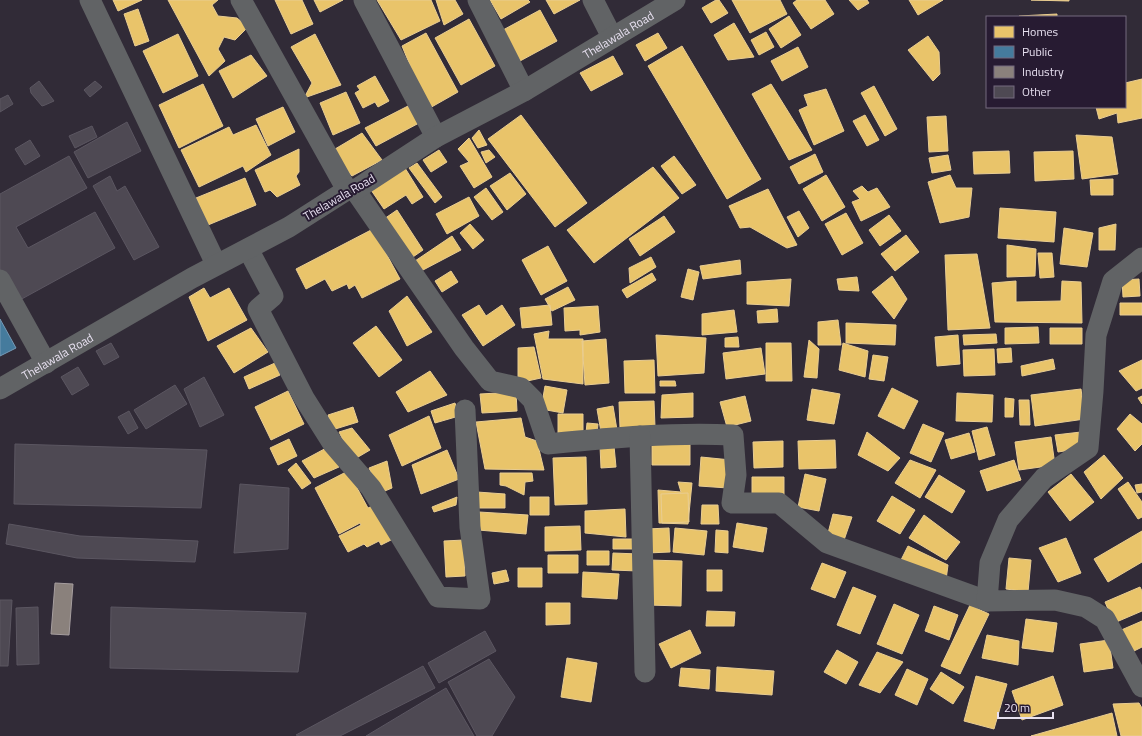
<svg xmlns="http://www.w3.org/2000/svg" width="1142" height="736" font-family="'Titillium Web',sans-serif">
  <style>
    .homes { fill: #e9c46a; stroke: #e9cd92 }
    .public { fill: #457b9d; stroke: #769ab6 }
    .industry { fill: #8a817c; stroke: #a69e9f }
    .building { fill: #4e4953; stroke: #5b5661 }
    .lines { fill: none; stroke-linecap: round; stroke-linejoin: round }
    .street { stroke: #616365; stroke-width: 21 }
    .labels { text-anchor: middle; dominant-baseline: central; stroke-width: 4; stroke-linejoin: round; paint-order: stroke }
    .street-label { font-size: 12px; fill: #e8e1f1; stroke: #271b32 }
  </style>
  <rect width="100%" height="100%" fill="#312b37"/>
  <path class="homes" d="M113,0H142L118,11Z
    M168,0H218L212,5L218,16L237,18L248,27L235,40L224,37L218,49L225,61L209,76Z
    M275,0H302L313,24L291,34Z
    M314,0H343L320,12Z
    M377,0H431L440,21L401,40Z
    M436,0H455L463,14L444,25Z
    M490,0H528L530,2L501,19Z
    M546,0H580L554,14Z
    M716,0H719L728,13L711,23L702,8Z
    M732,0H780L787,14L750,33Z
    M797,0H825L834,14L811,29L793,3Z
    M849,0H867L869,3L858,10Z
    M909,0H943L918,15Z
    M1031,0H1069V1Z
    M138,9L149,41L135,46L124,14Z
    M540,10L557,41L520,61L503,30Z
    M1057,14V17H1019V16Z
    M789,16L801,35L781,48L769,29Z
    M469,19L495,66L461,85L435,38Z
    M734,23L754,57L728,60L714,35Z
    M766,32L774,47L759,55L751,40Z
    M426,33L458,92L428,109L402,46Z
    M658,33L667,48L645,61L636,45Z
    M178,34L198,76L163,93L143,51Z
    M315,34L341,85L304,98L312,83L291,47Z
    M928,36L939,52L940,74L933,81L908,50Z
    M682,46L761,179L727,199L648,66Z
    M798,47L808,67L782,81L771,61Z
    M251,55L267,76L233,98L219,71Z
    M613,56L623,74L591,91L580,73Z
    M375,76L389,101L378,107L375,102L363,108L355,93L360,90L357,86Z
    M1142,79V118L1118,123L1117,113L1099,119L1096,107H1125V83Z
    M203,84L223,126L179,148L159,105Z
    M771,84L812,150L789,160L752,94Z
    M874,86L897,129L885,136L861,93Z
    M826,89L844,131L814,145L799,110L808,106L804,95Z
    M346,92L360,123L333,135L320,103Z
    M408,106L419,123L376,146L365,128Z
    M283,107L295,132L268,146L256,119Z
    M521,115L587,203L555,227L488,139Z
    M865,115L879,140L867,146L853,121Z
    M946,116L948,151L929,152L927,117Z
    M256,125L271,155L246,172L243,166L199,187L181,150L229,127L233,135Z
    M479,130L487,145L478,148L472,138Z
    M362,133L382,160L352,176L330,152Z
    M1076,135L1112,137L1118,174L1082,179Z
    M469,138L492,177L474,188L460,166L469,162L458,149Z
    M299,149V172L296,176L300,185L277,197L270,190L265,192L255,170Z
    M439,150L447,162L431,172L423,160Z
    M489,150L495,157L486,163L481,152Z
    M1009,151L1010,173L974,174L973,152Z
    M1073,151L1074,179L1035,181L1034,152Z
    M815,154L823,172L799,184L790,167Z
    M948,155L951,170L932,173L929,158Z
    M674,156L696,185L682,194L661,166Z
    M417,163L442,197L435,203L409,168Z
    M653,167L679,198L594,263L567,230Z
    M405,168L423,197L412,204L406,195L384,209L371,190Z
    M510,173L526,194L507,210L490,186Z
    M826,175L845,207L822,221L803,189Z
    M950,175L956,188H972L969,217L940,223L928,182Z
    M245,178L256,205L208,225L196,198Z
    M1113,179V195H1091L1090,180Z
    M862,186L868,192L877,188L890,207L861,221L852,202L860,199L853,191Z
    M486,188L503,212L492,220L474,197Z
    M768,189L797,245L787,248L750,227L740,228L729,206Z
    M469,197L479,216L447,234L436,214Z
    M1000,208L1056,212L1054,242L998,238Z
    M397,210L423,250L410,259L384,219Z
    M799,211L809,228L798,237L787,217Z
    M846,213L863,243L842,255L825,224Z
    M889,215L901,231L880,246L869,230Z
    M664,216L675,232L640,256L629,239Z
    M470,224L484,240L473,249L460,233Z
    M1116,224L1115,250H1099V228Z
    M1064,228L1093,233L1087,267L1060,264Z
    M373,229L400,279L362,298L355,285L349,289L347,284L332,291L325,279L306,289L296,269Z
    M906,235L919,252L895,271L881,254Z
    M452,236L461,250L423,270L415,261Z
    M1007,245L1036,249L1035,276L1007,277Z
    M548,246L567,281L541,295L522,260Z
    M1038,253H1052L1054,277L1040,278Z
    M977,254L990,328L948,330L945,255Z
    M651,257L656,267L630,283L629,268Z
    M740,260L741,274L703,279L700,266Z
    M688,269L699,272L693,300L681,297Z
    M451,271L458,282L442,292L435,281Z
    M652,273L656,280L627,298L622,290Z
    M892,276L907,299L894,319L872,292Z
    M857,277L859,291L839,290L837,279Z
    M791,279L789,306L747,304V282Z
    M1139,279L1140,296L1123,297L1122,280Z
    M1016,281V302L1061,301L1062,281L1081,282L1082,323L995,322L992,283Z
    M568,287L575,300L552,311L545,299Z
    M204,288L210,298L229,288L247,320L208,341L189,297Z
    M407,296L432,332L407,346L389,311Z
    M1120,303H1142V315H1120Z
    M479,305L486,316L502,305L515,325L483,346L462,315Z
    M550,305L552,325L522,328L520,308Z
    M598,306L600,332L580,335V330L565,331L564,308Z
    M777,309L778,322L758,323L757,311Z
    M734,310L737,332L702,335V314Z
    M838,320L841,345H818V322Z
    M846,323L896,325L895,345L846,343Z
    M376,326L402,360L379,377L353,343Z
    M1038,327L1039,343L1005,344V328Z
    M251,328L268,352L234,373L217,346Z
    M1050,328H1082V344H1050Z
    M549,331L548,339H583V384L543,379L534,334Z
    M996,334L997,343L964,345L963,335Z
    M656,335L706,338L704,373L658,376Z
    M958,335L960,364L937,366L935,337Z
    M738,337L739,347H725V338Z
    M606,339L609,383L585,385L582,341Z
    M809,340L819,349L817,378L804,377Z
    M766,343H791L792,381H766Z
    M843,343L868,351L865,377L839,370Z
    M534,347L541,378L518,383V348Z
    M761,348L765,374L726,379L723,353Z
    M1011,348L1012,362L998,363L997,349Z
    M994,349L995,375L964,376L963,350Z
    M873,355L888,357L884,381L869,379Z
    M1053,359L1055,369L1022,376L1021,366Z
    M654,360L655,393H625L624,361Z
    M1142,360V388L1136,391L1119,371Z
    M275,363L280,375L249,389L244,377Z
    M430,371L447,395L408,412L396,392Z
    M660,381H675L676,386H660Z
    M545,386L567,390L563,413L541,409Z
    M892,388L918,401L904,429L878,416Z
    M812,389L840,394L834,424L807,420Z
    M1081,389L1085,419L1035,426L1031,395Z
    M288,391L304,424L271,440L255,407Z
    M516,392L517,411L482,413L480,394Z
    M693,393V417L661,418L662,395Z
    M957,393L993,395L992,422L956,421Z
    M745,396L751,421L727,427L720,402Z
    M1142,396V404L1138,398Z
    M1005,398L1014,399L1013,417H1005Z
    M1019,400H1029L1030,425H1020Z
    M654,401L655,427L620,428L619,402Z
    M455,403L459,416L435,423L431,411Z
    M613,406L617,430L601,432L597,409Z
    M353,407L358,422L332,430L328,415Z
    M558,414H583V433H558Z
    M1130,414L1142,424V444L1135,451L1117,429Z
    M429,416L441,448L402,466L389,435Z
    M521,418L525,437L537,441L544,470L485,469L476,422Z
    M587,423L598,424L597,434L586,433Z
    M923,424L944,433L931,462L910,453Z
    M987,427L995,455L979,460L972,431Z
    M352,428L370,450L353,460L339,432Z
    M867,432L900,458L888,471L858,455Z
    M1081,432L1083,448L1058,452L1055,435Z
    M969,433L975,452L951,459L945,440Z
    M1051,437L1055,465L1019,470L1015,442Z
    M289,439L297,456L278,465L270,448Z
    M835,440L836,468L799,469L798,441Z
    M652,441H690V465H652Z
    M783,441V467L754,468L753,442Z
    M330,446L339,467L314,478L302,461Z
    M600,446H614L616,467L601,468Z
    M447,450L459,479L421,494L412,465Z
    M1104,455L1123,478L1101,499L1084,472Z
    M586,457L587,504L555,505L553,458Z
    M701,457L731,460L728,488L699,486Z
    M910,460L936,470L920,498L895,483Z
    M1014,460L1021,480L987,491L980,471Z
    M387,461L392,488L380,493L369,468Z
    M296,463L311,483L302,489L288,470Z
    M348,471L368,508L377,504L395,538L381,545L379,541L367,547L364,544L348,552L339,536L361,525L360,523L339,534L315,488Z
    M500,473H532L533,481L525,482L524,495L506,486L500,485Z
    M805,474L826,479L819,511L798,507Z
    M1071,474L1094,502L1070,521L1048,492Z
    M939,475L965,491L952,513L925,497Z
    M752,477H784V498H752Z
    M678,482L692,483L688,524L659,523L658,490L681,492Z
    M1128,482L1142,502V517L1138,519L1118,489Z
    M1142,484V492L1137,493L1135,485Z
    M477,492L505,494V508H477Z
    M688,493L689,522L662,523L661,494Z
    M892,496L915,510L900,534L877,521Z
    M457,497L456,505L434,512L432,507Z
    M530,497H549V515H530Z
    M702,505H718L719,524H701Z
    M625,509L626,537L585,533V511Z
    M479,512L528,515L526,534L478,530Z
    M833,514L852,517L843,543L827,537Z
    M924,515L960,542L946,560L909,538Z
    M737,523L767,528L763,552L733,547Z
    M580,526L581,550L545,551V527Z
    M669,528L670,552L647,553L646,529Z
    M675,528L707,531L704,555L673,552Z
    M716,530L728,531V553L715,552Z
    M1142,531V562L1108,582L1094,559Z
    M1066,538L1081,573L1058,582L1039,548Z
    M613,539H641V549H613Z
    M464,540L465,576L446,577L444,541Z
    M908,546L948,565L946,580L899,564Z
    M587,551H609V565H587Z
    M613,553L639,554L638,571L612,570Z
    M548,555H578V573H548Z
    M1009,558L1031,560L1028,592L1006,589Z
    M649,560L682,561L681,606L648,605Z
    M822,563L846,572L835,598L811,589Z
    M518,568H542V587H518Z
    M506,570L509,581L494,584L492,573Z
    M707,570H722V591H707Z
    M583,572L619,574L617,599L582,597Z
    M853,587L876,596L860,634L837,625Z
    M1140,587L1142,591V611L1114,623L1105,602Z
    M546,603H570V624L546,625Z
    M894,604L919,615L902,654L877,644Z
    M970,605L989,614L960,674L941,666Z
    M934,606L958,615L949,640L925,631Z
    M707,611L735,612L734,626H706Z
    M1026,619L1057,623L1053,652L1022,648Z
    M1142,621V647L1130,653L1119,631Z
    M690,630L701,653L671,668L659,644Z
    M987,635L1019,641L1018,665L982,658Z
    M1109,640L1113,668L1084,672L1080,644Z
    M837,650L858,662L846,684L824,672Z
    M877,652L903,662L880,693L859,685Z
    M567,658L597,663L591,702L561,697Z
    M717,667L774,671L772,695L716,691Z
    M681,668L710,670L709,689L679,686Z
    M907,669L928,679L917,705L895,695Z
    M941,672L964,687L953,704L930,689Z
    M976,676L1007,684L994,729L964,721Z
    M1053,676L1063,705L1022,720L1012,691Z
    M1139,703L1142,708V736H1121L1113,704Z
    M1112,713L1117,736H1031Z"/>
  <path class="public" d="M0,319L16,348L0,356Z"/>
  <path class="industry" d="M55,583L73,584L69,635L51,634Z"/>
  <path class="building" d="M39,81L54,101L45,105L42,106L31,93L30,88Z
    M95,81L102,87L90,97L84,90Z
    M8,95L13,104L0,112V99Z
    M127,122L141,151L88,178L74,152Z
    M92,126L97,137L75,148L69,136Z
    M30,140L40,156L25,165L15,149Z
    M69,156L87,188L16,227L28,248L95,212L115,248L18,301L0,269V194Z
    M110,176L117,191L125,186L159,247L134,260L93,186Z
    M111,343L119,357L104,365L96,351Z
    M78,367L89,385L72,395L61,377Z
    M204,377L224,415L200,427L184,389Z
    M175,385L187,404L146,429L134,410Z
    M129,411L138,428L128,434L118,417Z
    M15,444L207,450L201,508L14,504Z
    M240,484L289,488L288,549L234,553Z
    M9,524L80,536L198,541L195,562L77,558L6,544Z
    M0,600H12L8,666H0Z
    M38,607L39,664L17,665L16,608Z
    M111,607L306,613L298,672L110,668Z
    M485,631L496,651L439,683L428,663Z
    M489,659L515,697L492,736H477L448,682Z
    M423,666L435,688L340,736H300L296,735Z
    M446,688L474,736H366Z"/>
  <g class="lines">
    <g class="street">
      <path d="M90,0L216,264"/>
      <path d="M241,0L347,190"/>
      <path d="M364,0L436,137"/>
      <path d="M478,0L524,91"/>
      <path d="M593,0L612,37"/>
      <path d="M355,190L464,348L490,381L521,388L533,400L548,444C610,438 671,432 733,435L736,475L732,503H779L827,543L987,601"/>
      <path d="M248,249L273,296L258,309L304,398L333,444L371,488L438,597L480,599L470,527L465,410"/>
      <path d="M1142,258L1113,281L1096,335L1093,391L1088,448L1044,478L1008,520L990,563L987,601L1055,600L1086,607L1105,619L1142,687"/>
      <path d="M0,280L46,363"/>
      <path id="s1" d="M0,389L192,278L289,227L347,190H355L436,137L524,91L675,0"/>
      <path d="M640,436L645,672"/>
    </g>
  </g>
  <g class="labels">
    <g class="street-label">
      <text stroke="none"><textPath href="#s1" startOffset="714">Thelawala Road</textPath></text>
      <text transform="translate(339 197) rotate(-30)">Thelawala Road</text>
      <text stroke="none"><textPath href="#s1" startOffset="66">Thelawala Road</textPath></text>
    </g>
  </g>
  <rect x="986" y="16" width="140" height="92" fill="#271b32" stroke="#746a7e"/>
  <rect x="994" y="26" width="20" height="12" fill="#e9c46a" stroke="#746a7e"/>
  <text x="1022" y="36" font-size="12" fill="#e8e1f1">Homes</text>
  <rect x="994" y="46" width="20" height="12" fill="#457b9d" stroke="#746a7e"/>
  <text x="1022" y="56" font-size="12" fill="#e8e1f1">Public</text>
  <rect x="994" y="66" width="20" height="12" fill="#8a817c" stroke="#746a7e"/>
  <text x="1022" y="76" font-size="12" fill="#e8e1f1">Industry</text>
  <rect x="994" y="86" width="20" height="12" fill="#4e4953" stroke="#746a7e"/>
  <text x="1022" y="96" font-size="12" fill="#e8e1f1">Other</text>
  <path d="M998 712v6h55v-6" fill="none" stroke="#e8e1f1" stroke-width="2"/>
  <text x="1004" y="712" font-size="12" fill="#e8e1f1" stroke="#271b32" stroke-width="3" paint-order="stroke">20 m</text>
</svg>
